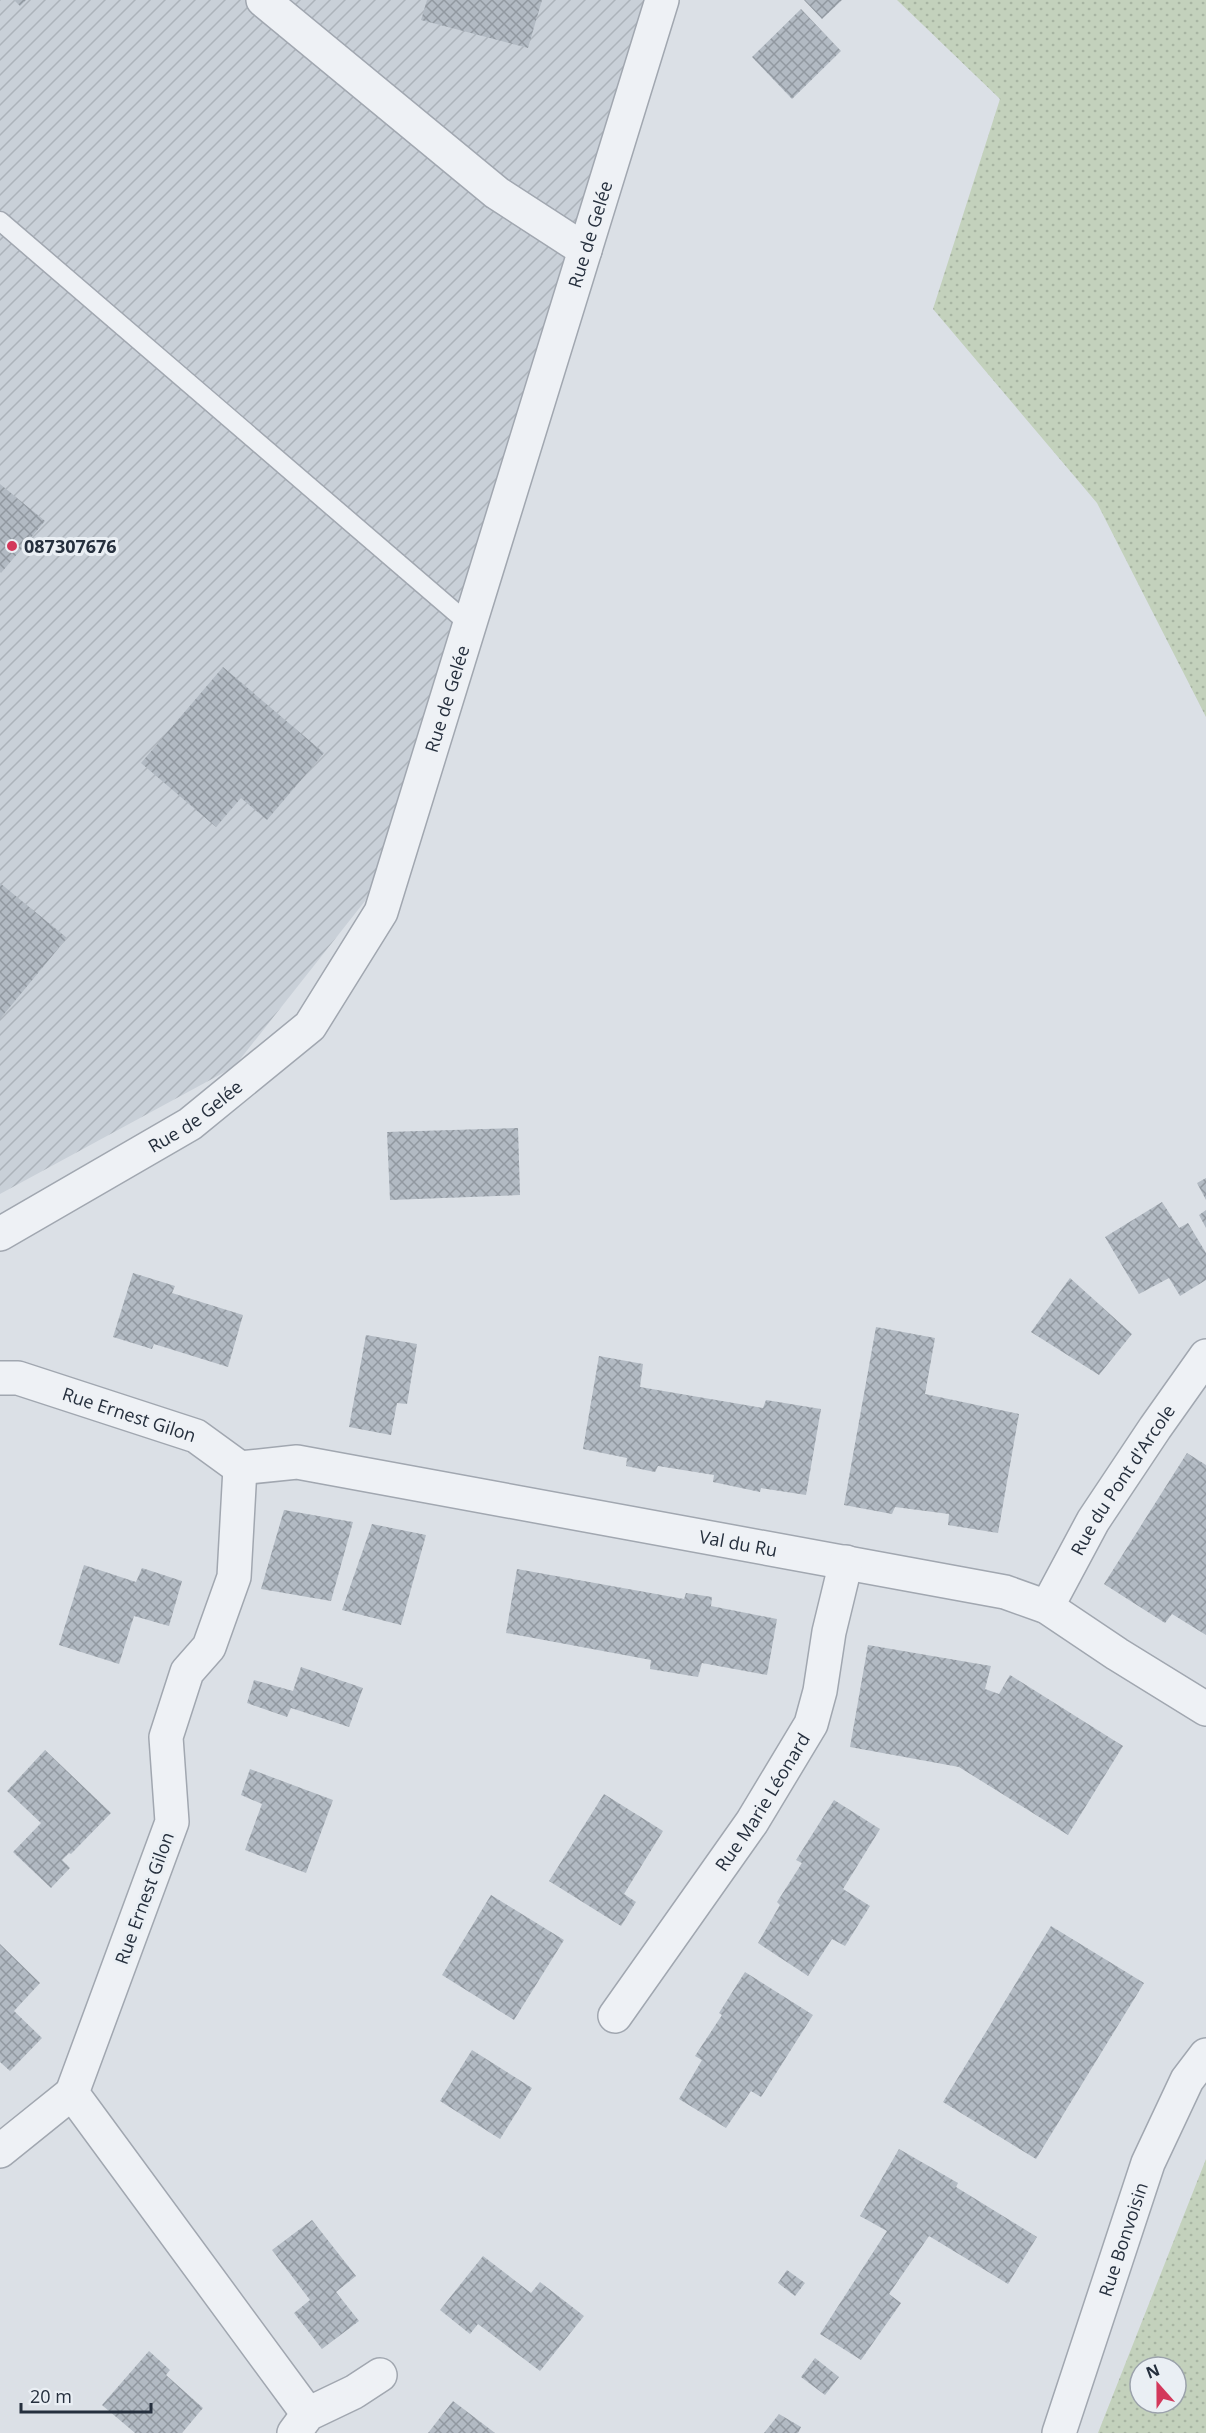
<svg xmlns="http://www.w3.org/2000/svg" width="1206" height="2433" font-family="'Open Sans',sans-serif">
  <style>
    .industrial { fill: url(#industrial-furrows) }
    .grass { fill: url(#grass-dots); fill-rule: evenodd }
    .building { fill: url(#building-cross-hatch) }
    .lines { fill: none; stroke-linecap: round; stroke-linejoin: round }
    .service-casing { stroke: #a1a7b0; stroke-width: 21 }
    .minor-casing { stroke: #a1a7b0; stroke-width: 36 }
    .service { stroke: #eef1f5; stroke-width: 18 }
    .minor { stroke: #eef1f5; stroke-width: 33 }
    .poi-dot { fill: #d3385b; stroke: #eaeff4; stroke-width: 2 }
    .labels { text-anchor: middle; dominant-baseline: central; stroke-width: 6; stroke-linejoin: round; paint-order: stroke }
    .street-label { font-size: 18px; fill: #252f3d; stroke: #eaeff4 }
    .poi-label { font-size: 18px; font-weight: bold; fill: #252f3d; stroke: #eaeff4; text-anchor: start }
  </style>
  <defs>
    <pattern id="industrial-furrows" width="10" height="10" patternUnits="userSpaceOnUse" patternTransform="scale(1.5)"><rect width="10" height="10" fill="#c9d0d8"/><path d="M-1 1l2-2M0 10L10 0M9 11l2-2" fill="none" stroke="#acb3ba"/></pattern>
    <pattern id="grass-dots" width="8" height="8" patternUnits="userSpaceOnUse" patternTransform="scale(1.5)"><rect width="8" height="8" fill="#c3d1bc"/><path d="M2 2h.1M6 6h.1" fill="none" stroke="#a7b4a2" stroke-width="1.8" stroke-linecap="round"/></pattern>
    <pattern id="building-cross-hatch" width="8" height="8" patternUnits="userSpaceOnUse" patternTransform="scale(1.5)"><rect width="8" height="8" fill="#b2bac3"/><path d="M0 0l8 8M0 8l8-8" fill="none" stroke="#9198a0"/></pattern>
  </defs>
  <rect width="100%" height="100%" fill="#dbe0e6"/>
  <path class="industrial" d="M0,0H657L433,741L365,901L234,1067L0,1194Z"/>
  <path class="grass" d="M897,0H1206V717L1097,503L933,309L1000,99Z
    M1206,2159V2433H1098ZM1140,2367H1176V2403H1140Z"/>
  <path class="building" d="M14,0H26L20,6Z
    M427,0H542L528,48L421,20Z
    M804,0H842L822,19Z
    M801,9L841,51L792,99L752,57Z
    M0,484L45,521L1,573L0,572Z
    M223,667L324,753L267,820L241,798L216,827L141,763Z
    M0,883L67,938L0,1019Z
    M518,1128L520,1195L390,1200L387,1132Z
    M1206,1178V1200L1197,1183Z
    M1162,1202L1179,1228L1188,1223L1206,1253V1280L1180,1296L1169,1278L1139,1294L1105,1237Z
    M1206,1210V1228L1199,1215Z
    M133,1273L175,1286L172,1293L243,1315L228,1367L154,1344L152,1349L113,1337Z
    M1070,1278L1132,1334L1099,1375L1031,1332Z
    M876,1327L935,1338L925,1394L1019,1414L998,1533L948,1525L949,1514L895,1507L892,1514L844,1505Z
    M366,1335L417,1344L407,1404L397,1403L391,1435L349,1427Z
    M599,1356L643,1364L640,1387L763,1408L766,1400L821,1409L806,1495L761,1488L760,1492L713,1482L714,1475L658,1466L655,1472L626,1466L627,1458L583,1449Z
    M1187,1453L1206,1465V1635L1172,1614L1165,1623L1104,1584Z
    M284,1510L353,1522L331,1601L261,1589Z
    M372,1524L426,1535L401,1625L342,1610Z
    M84,1565L136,1582L142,1568L182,1581L169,1626L134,1616L119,1664L59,1645Z
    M517,1569L684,1599L686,1593L712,1597L711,1606L777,1619L767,1675L702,1663L698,1677L650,1669L651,1660L506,1633Z
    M868,1645L991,1666L985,1689L999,1694L1010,1675L1123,1746L1068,1835L959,1767L850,1747Z
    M301,1667L363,1688L349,1727L291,1708L287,1717L247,1703L254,1680L293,1691Z
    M45,1750L111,1813L71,1854L69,1853L62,1860L70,1868L51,1888L13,1852L41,1823L7,1791Z
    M250,1769L333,1800L306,1873L245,1850L262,1804L241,1795Z
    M604,1794L663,1831L624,1894L636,1902L621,1926L549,1881Z
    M834,1800L880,1829L843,1889L870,1906L845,1946L832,1939L808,1976L758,1943L780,1905L777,1902L802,1863L796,1860Z
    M491,1895L564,1940L514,2020L442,1975Z
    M1051,1926L1144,1983L1036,2159L943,2102Z
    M0,1944L40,1983L14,2011L42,2038L10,2071L0,2062Z
    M745,1972L813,2015L761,2097L751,2091L726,2128L679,2099L702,2060L695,2056L722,2015L719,2013Z
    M472,2050L532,2088L500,2139L440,2101Z
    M899,2149L958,2183L956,2187L1037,2237L1008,2284L929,2236L889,2294L901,2303L861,2360L820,2334L887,2231L860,2216Z
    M312,2220L356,2276L336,2292L359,2321L322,2349L294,2313L310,2300L272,2250Z
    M483,2256L531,2293L540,2282L584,2316L540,2371L478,2324L470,2334L440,2310Z
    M787,2270L805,2283L795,2296L778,2283Z
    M149,2351L170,2370L166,2375L203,2408L182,2433H135L102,2405Z
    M815,2358L839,2377L825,2395L801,2377Z
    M453,2401L495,2433H428Z
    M779,2414L801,2427L798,2433H764Z"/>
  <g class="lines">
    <defs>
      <path id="service" d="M0,221L469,624"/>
      <g id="minor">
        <path d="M263,0L497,193L585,250"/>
        <path id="s1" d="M0,1234L190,1124L310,1026L381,912L662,0"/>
        <path id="s2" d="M0,1378H18L196,1436L240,1468L234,1577L209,1647L187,1672L166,1737L172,1822L72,2093L308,2414"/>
        <path id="s3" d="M240,1468L297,1462L1005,1592L1047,1607L1117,1654L1206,1709"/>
        <path id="s4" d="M1047,1607L1093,1521L1155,1428L1206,1356"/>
        <path id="s5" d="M615,2016L752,1822L811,1724L820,1691L829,1632L846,1562"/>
        <path d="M0,2151L72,2093"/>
        <path d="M294,2433L308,2414L354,2392L380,2375"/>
        <path id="s6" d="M1059,2433L1148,2163L1187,2080L1206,2055"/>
      </g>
    </defs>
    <use href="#service" class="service-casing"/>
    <use href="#minor" class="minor-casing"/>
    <use href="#service" class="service"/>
    <use href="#minor" class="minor"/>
  </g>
  <circle class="poi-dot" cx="12" cy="546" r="6"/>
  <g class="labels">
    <g class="street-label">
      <text stroke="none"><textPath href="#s1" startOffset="1218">Rue de Gelée</textPath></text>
      <text stroke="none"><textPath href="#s1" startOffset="732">Rue de Gelée</textPath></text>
      <text stroke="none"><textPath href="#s1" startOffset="228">Rue de Gelée</textPath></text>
      <text stroke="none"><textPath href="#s2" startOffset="135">Rue Ernest Gilon</textPath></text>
      <text stroke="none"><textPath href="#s4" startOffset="148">Rue du Pont d'Arcole</textPath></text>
      <text stroke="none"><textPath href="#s3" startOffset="506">Val du Ru</textPath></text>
      <text stroke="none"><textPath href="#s5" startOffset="260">Rue Marie Léonard</textPath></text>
      <text transform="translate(144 1898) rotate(-70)">Rue Ernest Gilon</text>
      <text stroke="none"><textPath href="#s6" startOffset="204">Rue Bonvoisin</textPath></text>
    </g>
    <g class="poi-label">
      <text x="24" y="546">087307676</text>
    </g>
  </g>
  <g transform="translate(1158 2385) rotate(339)"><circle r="28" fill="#eaeff4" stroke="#9ba2ab" stroke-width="1.5"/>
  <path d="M0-4.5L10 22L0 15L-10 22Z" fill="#d3385b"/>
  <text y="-9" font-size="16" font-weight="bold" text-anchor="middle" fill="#252f3d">N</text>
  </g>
  <path d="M21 2403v9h130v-9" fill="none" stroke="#252f3d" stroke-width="3"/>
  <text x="30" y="2403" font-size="18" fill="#252f3d" stroke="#eaeff4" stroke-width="4.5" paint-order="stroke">20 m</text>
</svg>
